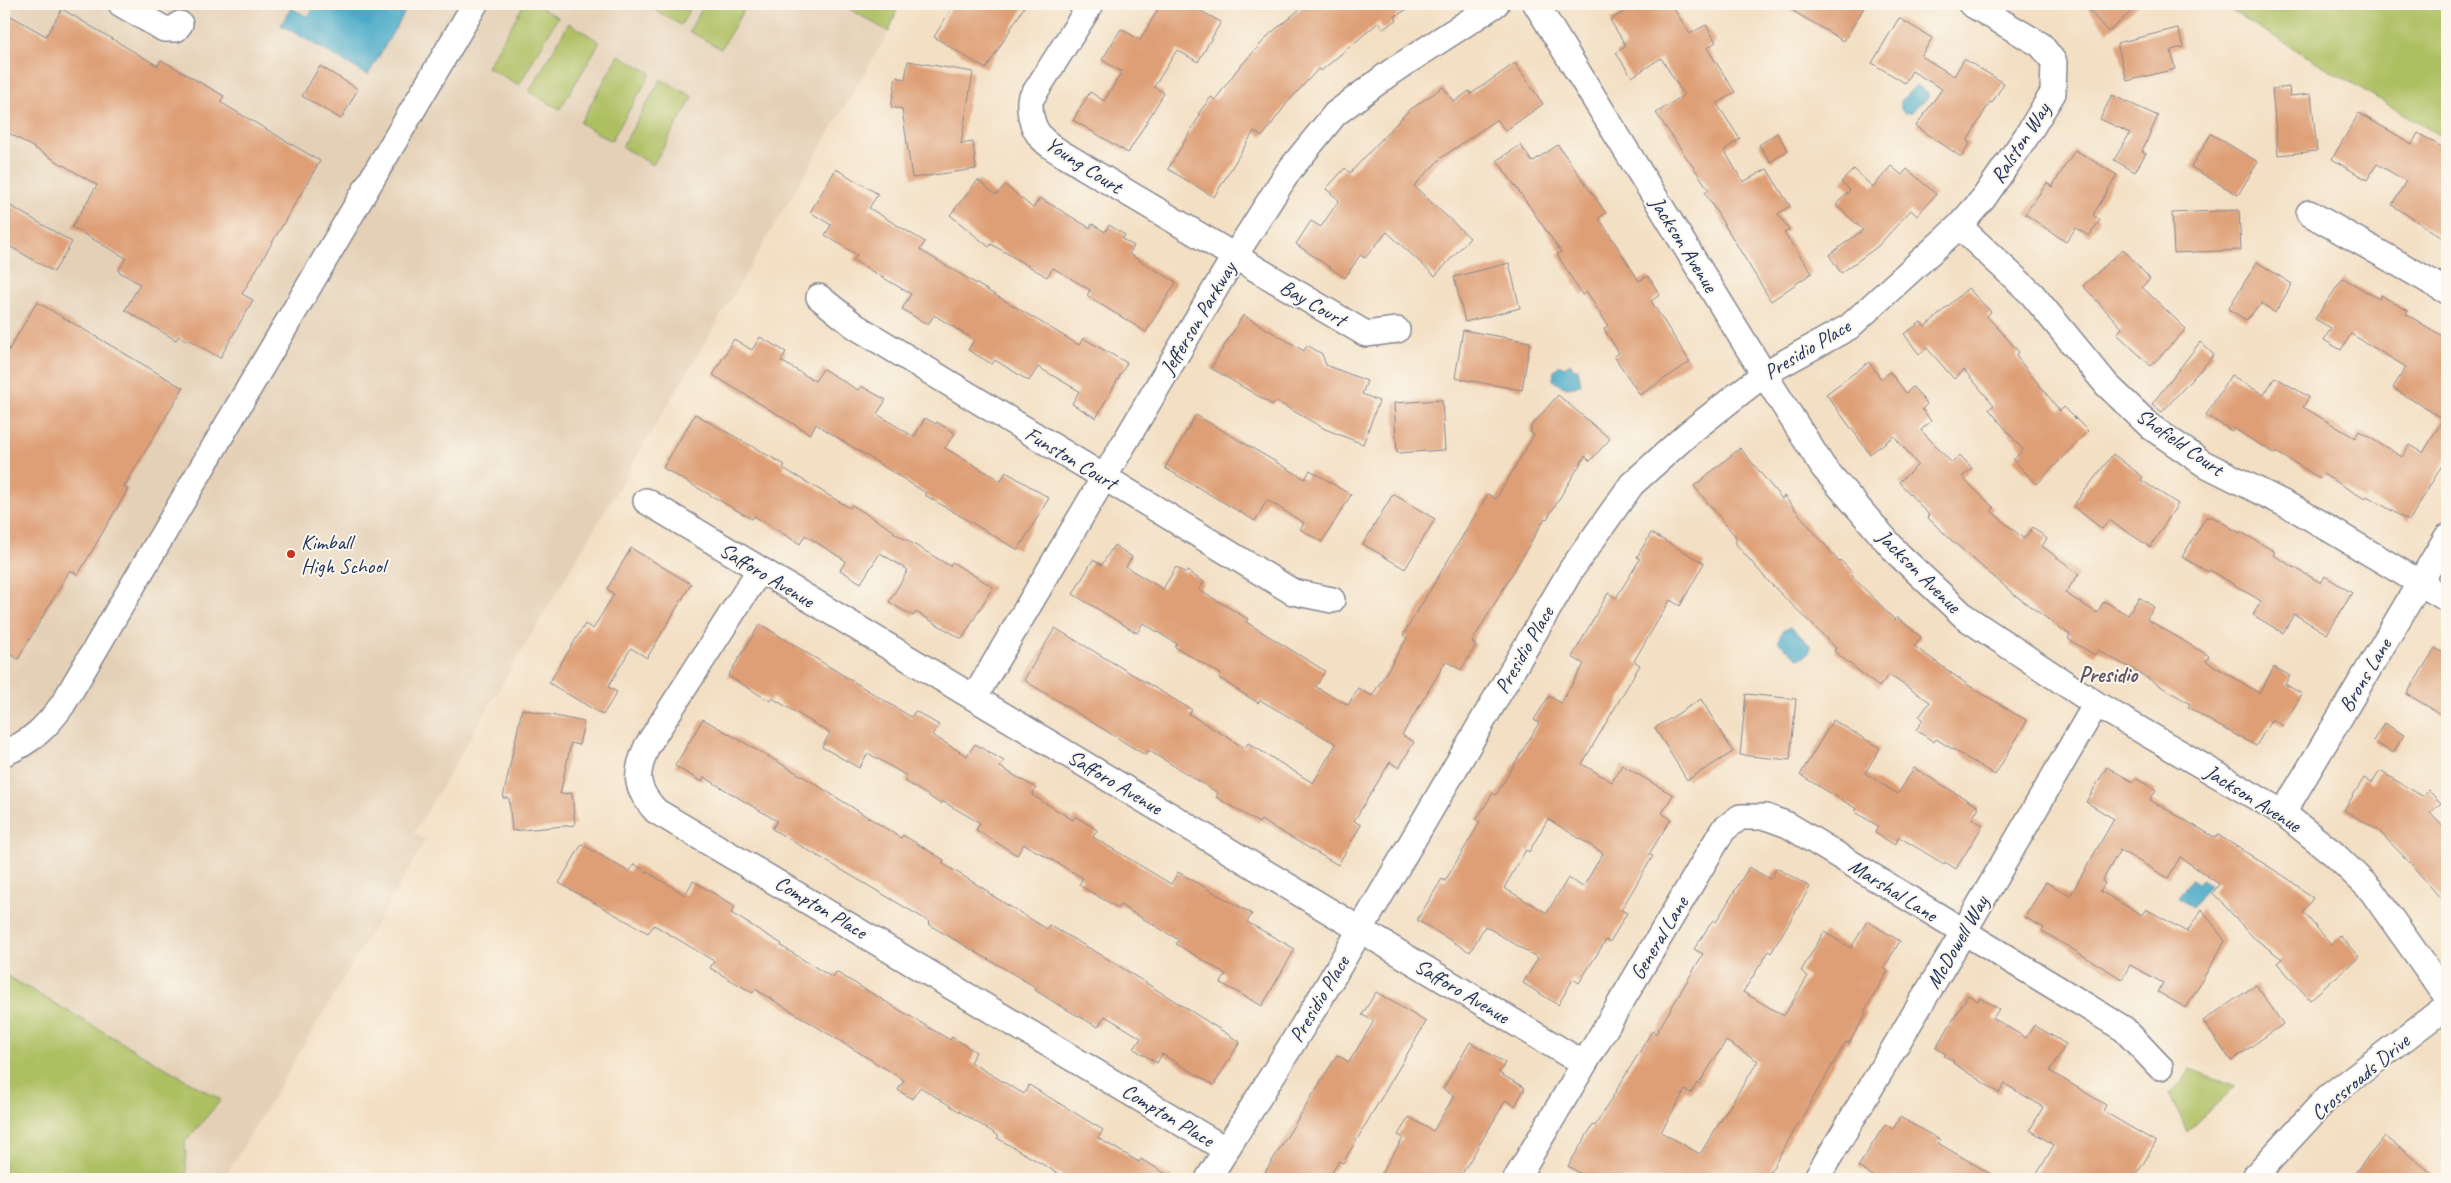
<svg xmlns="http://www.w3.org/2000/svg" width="2451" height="1183" font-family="Caveat,sans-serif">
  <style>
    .built { fill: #e4d0b6 }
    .green { fill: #aebf62; stroke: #647760 }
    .water { fill: #48aac8; stroke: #326c93 }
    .building { fill: #de9f76; fill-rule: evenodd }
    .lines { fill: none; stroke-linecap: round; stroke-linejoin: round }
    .minor-casing { stroke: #878790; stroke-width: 28 }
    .minor { stroke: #fff; stroke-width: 25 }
    .poi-dot { fill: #c8321e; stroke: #fbf7ec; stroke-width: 2 }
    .labels { text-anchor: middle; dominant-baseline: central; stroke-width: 4; stroke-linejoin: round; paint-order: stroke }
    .street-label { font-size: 21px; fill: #1b2f5e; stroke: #fbf7ec }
    .poi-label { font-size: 21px; fill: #1b2f5e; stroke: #fbf7ec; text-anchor: start }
    .neighbourhood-label { font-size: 22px; font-weight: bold; fill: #5f5666; stroke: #fbf7ec }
  </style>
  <rect width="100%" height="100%" fill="#fbf7ec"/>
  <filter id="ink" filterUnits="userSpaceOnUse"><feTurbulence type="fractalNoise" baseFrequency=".02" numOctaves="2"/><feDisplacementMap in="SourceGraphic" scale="10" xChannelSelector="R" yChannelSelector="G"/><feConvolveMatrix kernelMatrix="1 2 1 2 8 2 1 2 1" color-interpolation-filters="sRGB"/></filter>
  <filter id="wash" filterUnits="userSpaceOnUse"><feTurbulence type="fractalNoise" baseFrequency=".0096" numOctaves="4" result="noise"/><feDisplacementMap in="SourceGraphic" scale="20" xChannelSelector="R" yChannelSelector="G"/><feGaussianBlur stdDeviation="1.12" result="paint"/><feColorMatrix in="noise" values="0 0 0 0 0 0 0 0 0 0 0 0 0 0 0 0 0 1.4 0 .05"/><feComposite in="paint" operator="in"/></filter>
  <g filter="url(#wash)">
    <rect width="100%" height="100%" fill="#f3dfc3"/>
    <path class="built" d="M4,4H841L889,32L414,833L426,840L224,1179H4Z"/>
    <path class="green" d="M524,4H535L558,17L519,85L487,67Z
      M651,4H693L681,25L649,7Z
      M705,4H747L721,49L689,31Z
      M841,4H899L889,32Z
      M2220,4H2447V140Z
      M569,23L600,42L560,109L529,92Z
      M619,55L651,73L611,141L580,123Z
      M661,79L693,97L653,165L622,147Z
      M4,974L221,1100L185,1142L187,1179H4Z
      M2190,1069L2236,1086L2187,1132L2170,1093L2182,1083Z"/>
    <path class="water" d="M316,4H395L406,10L368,75L281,25L291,8L308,17Z
      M1916,85L1928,93V98L1918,105L1912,112L1905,113L1901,110V101Z
      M1569,363L1572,365V369H1578L1581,384C1572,390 1561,388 1553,380L1554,370L1560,365L1565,367Z
      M1791,627L1811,646C1810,656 1805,655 1799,659L1778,642L1782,631Z
      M2191,879L2197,883L2201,879L2209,885L2193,908L2178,898Z"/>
    <g id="blocks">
      <path class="building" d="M954,4H1026L986,69L934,37Z
        M1161,4H1188L1221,22L1198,62L1177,50L1154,87L1164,93L1128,153L1073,120L1090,92L1104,101L1122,72L1102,60L1121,29L1140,40Z
        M1306,4H1417L1395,16L1397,20L1383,29L1379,22L1321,71L1319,68L1288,102L1262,137L1254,131L1214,197L1168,169L1200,115L1198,114L1211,97L1215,100L1236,71L1271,33Z
        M1637,4H1671L1690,34L1706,25L1716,42L1707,48L1735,92L1717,104L1740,139L1724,150L1743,182L1767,169L1790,206L1778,214L1789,230L1784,233L1812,273L1771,301L1705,193L1709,190L1656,113L1684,95L1661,58L1632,77L1616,53L1626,46L1610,20Z
        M1781,4H1866L1844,41Z
        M2084,4H2140L2108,32Z
        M62,9L158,66L161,60L224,96L220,102L320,161L242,294L253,300L220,358L188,339L187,341L179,336L176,340L125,310L140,284L118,271L126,258L72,227L97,185L4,130V12L46,36Z
        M1899,18L1932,38L1921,56L1954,76L1964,59L2004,83L1992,103L1990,102L1967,141L1970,143L1961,157L1916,126L1942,89L1912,71L1905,83L1872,63Z
        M2178,28L2183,47L2171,50L2175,69L2127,81L2117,43Z
        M908,61L973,72L961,144L973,142L976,169L912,178L902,109L891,107L896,77L905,79Z
        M1515,63L1543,104L1505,131L1497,119L1441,158L1414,186L1470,238L1435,276L1387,232L1365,258L1360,255L1345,278L1296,244L1311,221L1321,227L1339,200L1326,189L1345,168L1350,173L1408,111L1443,87L1454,102L1469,91L1471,94Z
        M320,66L358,89L341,119L302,96Z
        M2289,87L2290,96L2311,94L2317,151L2278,155L2272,89Z
        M2112,95L2158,116L2142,151L2146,153L2135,172L2114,160L2130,133L2100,119Z
        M2359,113L2412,144L2418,133L2447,150V241L2392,205L2406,181L2377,164L2367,180L2332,159Z
        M1777,133L1788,150L1771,162L1759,145Z
        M2211,134L2258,162L2238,195L2191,167Z
        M1521,145L1532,162L1558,145L1606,213L1599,218L1639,281L1648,276L1660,295L1651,301L1690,362L1640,395L1614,356L1619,353L1604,329L1608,326L1587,292L1582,295L1557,254L1561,252L1497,160Z
        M2075,150L2117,175L2093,215L2100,220L2089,236L2076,228L2066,242L2025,214L2047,183L2052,187Z
        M1891,166L1902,175L1907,169L1936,194L1917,216L1911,210L1877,247L1841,273L1829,255L1863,230L1836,205L1850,190L1841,182L1854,169L1873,187Z
        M836,169L878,194L869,208L925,242L920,250L1079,345L1083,338L1127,363L1096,418L1072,404L1079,391L1038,367L1029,381L995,360L992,364L968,350L974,340L934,315L928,325L902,309L911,294L853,260L857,255L825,235L831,225L810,212Z
        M978,180L996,195L1005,185L1033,208L1040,198L1090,228L1092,224L1105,232L1109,225L1125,235L1122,239L1134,246L1129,254L1176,282L1146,332L1087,296L1090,290L1053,268L1047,277L991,244L989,247L950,215Z
        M4,202L72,242L54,272L4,243Z
        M2239,210L2241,250L2174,253L2172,213Z
        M2123,249L2150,279L2142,287L2186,329L2151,366L2117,334L2122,328L2083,286Z
        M2257,262L2292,284L2275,313L2262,303L2246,320L2228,309Z
        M1509,263L1520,308L1465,322L1454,277Z
        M2343,278L2379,299L2381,295L2408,311L2406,314L2447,339V457L2409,521L2367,496L2365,499L2323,474L2320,478L2276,452L2275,454L2233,428L2232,431L2206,415L2231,375L2264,395L2275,377L2309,397L2303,407L2355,438L2359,431L2402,457L2409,445L2423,453L2443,419L2393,388L2406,367L2351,334L2341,350L2324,340L2331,328L2315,319Z
        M1968,288L1991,312L1987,316L2019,352L2016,356L2060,411L2064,407L2088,431L2037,484L2013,460L2023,450L1989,409L1994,405L1964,370L1954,379L1927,348L1919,354L1904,334L1921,322L1925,327Z
        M37,302L183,388L124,487L128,489L78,575L70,570L18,659L4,651V358Z
        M1243,315L1304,351L1307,345L1322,354L1326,365L1367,381L1362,394L1379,401L1363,444L1325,429L1276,401L1273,405L1211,368Z
        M1463,330L1530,342L1522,390L1455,378Z
        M760,337L786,352L781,361L815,381L823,369L858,390L861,386L886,400L877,414L914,437L925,418L936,424L937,422L955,433L945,448L1001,481L1006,472L1049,498L1018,550L925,495L926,493L816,424L810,434L713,375L734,339L752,350Z
        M2200,342L2214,355L2162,412L2152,404Z
        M1869,362L1881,379L1890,372L1906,393L1913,387L1927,404L1922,409L1931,421L1921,430L1952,463L1960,455L1972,468L1962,477L1994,508L1991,511L2024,539L2033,527L2047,539L2042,546L2079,574L2065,593L2097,613L2104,601L2128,615L2139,597L2154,607L2147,619L2209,656L2206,661L2259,693L2274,667L2290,676L2285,684L2302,694L2283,726L2272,719L2256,746L2214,723L2188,707L2190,704L2139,673L2098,650L2095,655L2068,639L2070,635L2016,596L1951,540L1927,517L1929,515L1899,482L1918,465L1894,436L1870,454L1826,394Z
        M1558,395L1610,439L1590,461L1585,456L1547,519L1545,518L1472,642L1476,645L1461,670L1446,661L1402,735L1414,742L1399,768L1390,762L1354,821L1361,825L1338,865L1261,820L1259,823L1216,797L1218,793L1148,750L1145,755L1024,680L1055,628L1192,710L1189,714L1245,748L1248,743L1313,783L1336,744L1260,700L1258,703L1219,678L1221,674L1175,647L1177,644L1143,623L1137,633L1073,594L1093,560L1102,565L1114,545L1132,557L1126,567L1163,589L1176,567L1186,573L1187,571L1204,582L1199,590L1248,619L1246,622L1325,671L1316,687L1348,705L1358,688L1372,696L1407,638L1403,635L1488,494L1496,499L1534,435L1531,433V426Z
        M1442,400L1445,450L1397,453L1394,403Z
        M695,414L785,465L783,468L850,508L852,505L894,531L893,532L950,566L952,562L993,587L962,639L916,612L913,616L889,602L908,570L880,553L861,583L840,570L846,561L805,535L800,544L754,516L752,519L663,468Z
        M1196,415L1305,479L1310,470L1351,495L1322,542L1300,529L1304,523L1267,500L1255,521L1165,468Z
        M1740,448L1782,499L1784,496L1839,562L1840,560L1853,573L1851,575L1895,620L1897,617L1921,637L1914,646L1968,685L2027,721L1995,775L1936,739L1934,742L1916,730L1923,720L1919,717L1930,702L1889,675L1879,687L1834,651L1836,648L1769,582L1736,544V537L1694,486Z
        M2113,454L2143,477L2141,480L2178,504L2150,547L2109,520L2102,529L2073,506Z
        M1393,494L1435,519L1405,569L1363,544Z
        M2206,517H2213L2240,533L2241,532L2275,552L2273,555L2321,583L2325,576L2352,593L2327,634L2294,614L2283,633L2253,615L2261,601L2210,570L2208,572L2182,557Z
        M1651,533L1704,563L1680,606L1670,600L1634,661L1640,665L1582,764L1612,782L1622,765L1673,795L1662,813L1671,819L1649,854L1653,856L1621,910L1627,913L1610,942L1606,940L1579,983L1573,979L1558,1005L1523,983L1538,958L1485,926L1470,952L1417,920L1442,879L1445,881L1480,822L1476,820L1493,793L1496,795L1539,723L1534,720L1549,696L1561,703L1584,664L1572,657L1608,593L1616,598L1640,559L1637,557ZM1548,819L1603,853L1583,887L1568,878L1547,913L1504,888L1526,850L1529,852Z
        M631,548L691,584L647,658L631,648L608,687L617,692L603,715L549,683L585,624L593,629L614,594L607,589Z
        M760,624L911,717L915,711L939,725L932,735L967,756L975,744L1004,761L1000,767L1036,788L1032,795L1073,820L1075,816L1097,830L1093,837L1171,884L1178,872L1252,914L1247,922L1295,949L1262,1006L1221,983L1226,974L1176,944L1179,940L1120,905L1118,908L1079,885L1083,878L1024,844L1017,855L976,830L980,823L942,801L941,804L905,781L907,776L868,753L859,768L822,747L830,733L772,698L770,701L728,676Z
        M2435,648L2447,655V718L2407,694Z
        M1746,694L1796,699L1790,760L1740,755Z
        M1701,699L1733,752L1687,780L1655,728Z
        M522,709L584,722L579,745L571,743L560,794L572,793L575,825L512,831L509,798H503Z
        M703,719L804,777L901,838L903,835L944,860L942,863L989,892L988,893L1047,929L1049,925L1103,956L1240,1042L1214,1085L1162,1054L1157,1063L1134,1049L1141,1038L1105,1016L1098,1027L1057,1004L1035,990L1037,988L928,924L930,922L772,829L777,821L704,777L702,782L675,766Z
        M1833,720L1880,748L1865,773L1898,794L1914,768L1979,807L1972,819L1983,825L1956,869L1945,862L1944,864L1899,837L1895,845L1875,833L1878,826L1855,812L1857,809L1800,775Z
        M2384,723L2404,735L2393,753L2373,741Z
        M2107,767L2133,782L2135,778L2156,790L2150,800L2216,838L2218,835L2287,878L2313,898L2303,912L2331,944L2340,936L2359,957L2310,1000L2277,963L2282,959L2253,937L2213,893L2219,884L2180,857L2168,878L2120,850L2102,881L2105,883L2100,891L2142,915L2146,909L2187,932L2202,909L2225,941L2186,1008L2158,992L2163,983L2130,965L2122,979L2042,931L2044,928L2025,917L2046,882L2070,896L2114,819L2086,802Z
        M2380,771L2422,796L2428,790L2441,803L2430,813L2447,831V906L2412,865L2378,830L2344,810L2364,778L2372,783Z
        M582,844L629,872L634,864L685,895L693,881L735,906L731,913L782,944L781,946L833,978L836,972L950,1040L952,1037L976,1052L970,1062L1024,1094L1029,1085L1103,1130L1098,1138L1139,1162L1141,1159L1175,1179H1068L997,1138L999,1136L920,1087L912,1099L898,1090L904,1080L755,989L753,993L710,968L714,961L654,925L648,933L559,883Z
        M1749,867L1770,879L1777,868L1810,887L1771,953L1769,951L1743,992L1784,1016L1808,976L1801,971L1824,932L1851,948L1867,921L1900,941L1884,968L1888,971L1864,1012L1866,1014L1849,1043L1846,1042L1766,1179H1589L1568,1166L1593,1125L1595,1126L1652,1031L1656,1034L1703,954L1694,949L1713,920L1716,922ZM1726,1041L1758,1061L1700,1154L1661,1132L1685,1090L1691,1093L1697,1083L1699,1084Z
        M2256,985L2283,1024L2231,1061L2203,1021Z
        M1376,992L1426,1022L1343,1163L1339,1161L1328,1179H1261L1337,1055L1349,1062L1374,1021L1362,1015Z
        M1968,995L1978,1001L1980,998L1999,1009L1993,1018L2026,1038L2034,1025L2066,1044L2050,1071L2106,1105L2103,1111L2156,1142L2134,1179H2034L2054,1145L2030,1130L2043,1107L2005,1084L1999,1093L1953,1063L1954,1061L1944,1056L1946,1054L1936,1048Z
        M1470,1042L1505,1063L1499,1073L1525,1088L1515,1106L1506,1100L1459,1179H1378L1403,1138L1398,1135L1409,1117L1433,1131L1454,1096L1443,1089Z
        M1900,1117L1940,1140L1938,1143L1999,1179H1878L1858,1167L1885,1124L1893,1129Z
        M2385,1136L2439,1179H2350Z"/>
    </g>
  </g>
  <g filter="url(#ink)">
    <use href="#blocks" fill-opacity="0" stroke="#878790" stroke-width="1"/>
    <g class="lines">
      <defs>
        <path id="minor" d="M121,4L164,29H176L180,24
          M1091,4L1030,100C1028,141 1054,147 1084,167L1366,334L1397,330
          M1536,4L1764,374L1823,467L1898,554L1965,617L2096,704L2283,813L2334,854L2371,890L2447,997
          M2309,213L2447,291
          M1959,226L2032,294L2107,385L2151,427L2203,463L2299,511L2447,599
          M819,297L855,326L1293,592L1332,600
          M646,501L1584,1064
          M759,571L647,746C635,775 634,787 656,811L1225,1149
          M974,698L1234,257L1288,172L1335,114L1391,72L1496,4
          M4,753C30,743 47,727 63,704L475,4
          M2283,813L2447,537
          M1208,1179L1321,997L1571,570L1632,484L1690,432L1764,374L1849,327L1959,226L1983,199L2026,137L2053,93L2054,62L2041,45L1971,4
          M1516,1179L1723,830L1740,817H1766L1788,825L2124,1029L2160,1067
          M1816,1179L1963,933L2096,704
          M2262,1179L2256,1175L2328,1097L2447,1006"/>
      </defs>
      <use href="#minor" class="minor-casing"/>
      <use href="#minor" class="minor"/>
    </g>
  </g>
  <circle class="poi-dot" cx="291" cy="554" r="5"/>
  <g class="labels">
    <g class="street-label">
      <text transform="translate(2020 143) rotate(-57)">Ralston Way</text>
      <text transform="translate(1084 165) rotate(33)">Young Court</text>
      <text transform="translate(1684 244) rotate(58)">Jackson Avenue</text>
      <text transform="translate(1313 303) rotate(30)">Bay Court</text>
      <text transform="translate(1198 318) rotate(-59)">Jefferson Parkway</text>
      <text transform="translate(1807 349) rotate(-31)">Presidio Place</text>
      <text transform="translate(2180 442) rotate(35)">Shofield Court</text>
      <text transform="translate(1071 458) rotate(31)">Funston Court</text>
      <text transform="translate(1919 571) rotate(45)">Jackson Avenue</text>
      <text transform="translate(767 575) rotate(31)">Safforo Avenue</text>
      <text transform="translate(1524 650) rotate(-60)">Presidio Place</text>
      <text transform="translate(2365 675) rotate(-59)">Brons Lane</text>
      <text transform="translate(1115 782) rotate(31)">Safforo Avenue</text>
      <text transform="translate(2253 798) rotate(32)">Jackson Avenue</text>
      <text transform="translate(1893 890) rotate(32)">Marshal Lane</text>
      <text transform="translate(821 907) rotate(31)">Compton Place</text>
      <text transform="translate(1659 938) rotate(-59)">General Lane</text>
      <text transform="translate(1957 942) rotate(-60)">McDowell Way</text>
      <text transform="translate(1462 991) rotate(31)">Safforo Avenue</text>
      <text transform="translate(1319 999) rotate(-59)">Presidio Place</text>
      <text transform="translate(2360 1077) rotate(-40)">Crossroads Drive</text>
      <text transform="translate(1168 1115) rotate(31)">Compton Place</text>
    </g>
    <g class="poi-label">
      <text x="301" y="542">Kimball<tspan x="301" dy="24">High School</tspan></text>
    </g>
    <g class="neighbourhood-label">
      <text x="2108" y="675">Presidio</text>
    </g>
  </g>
  <rect width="2451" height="1183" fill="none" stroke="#fbf7ec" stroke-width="20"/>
</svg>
